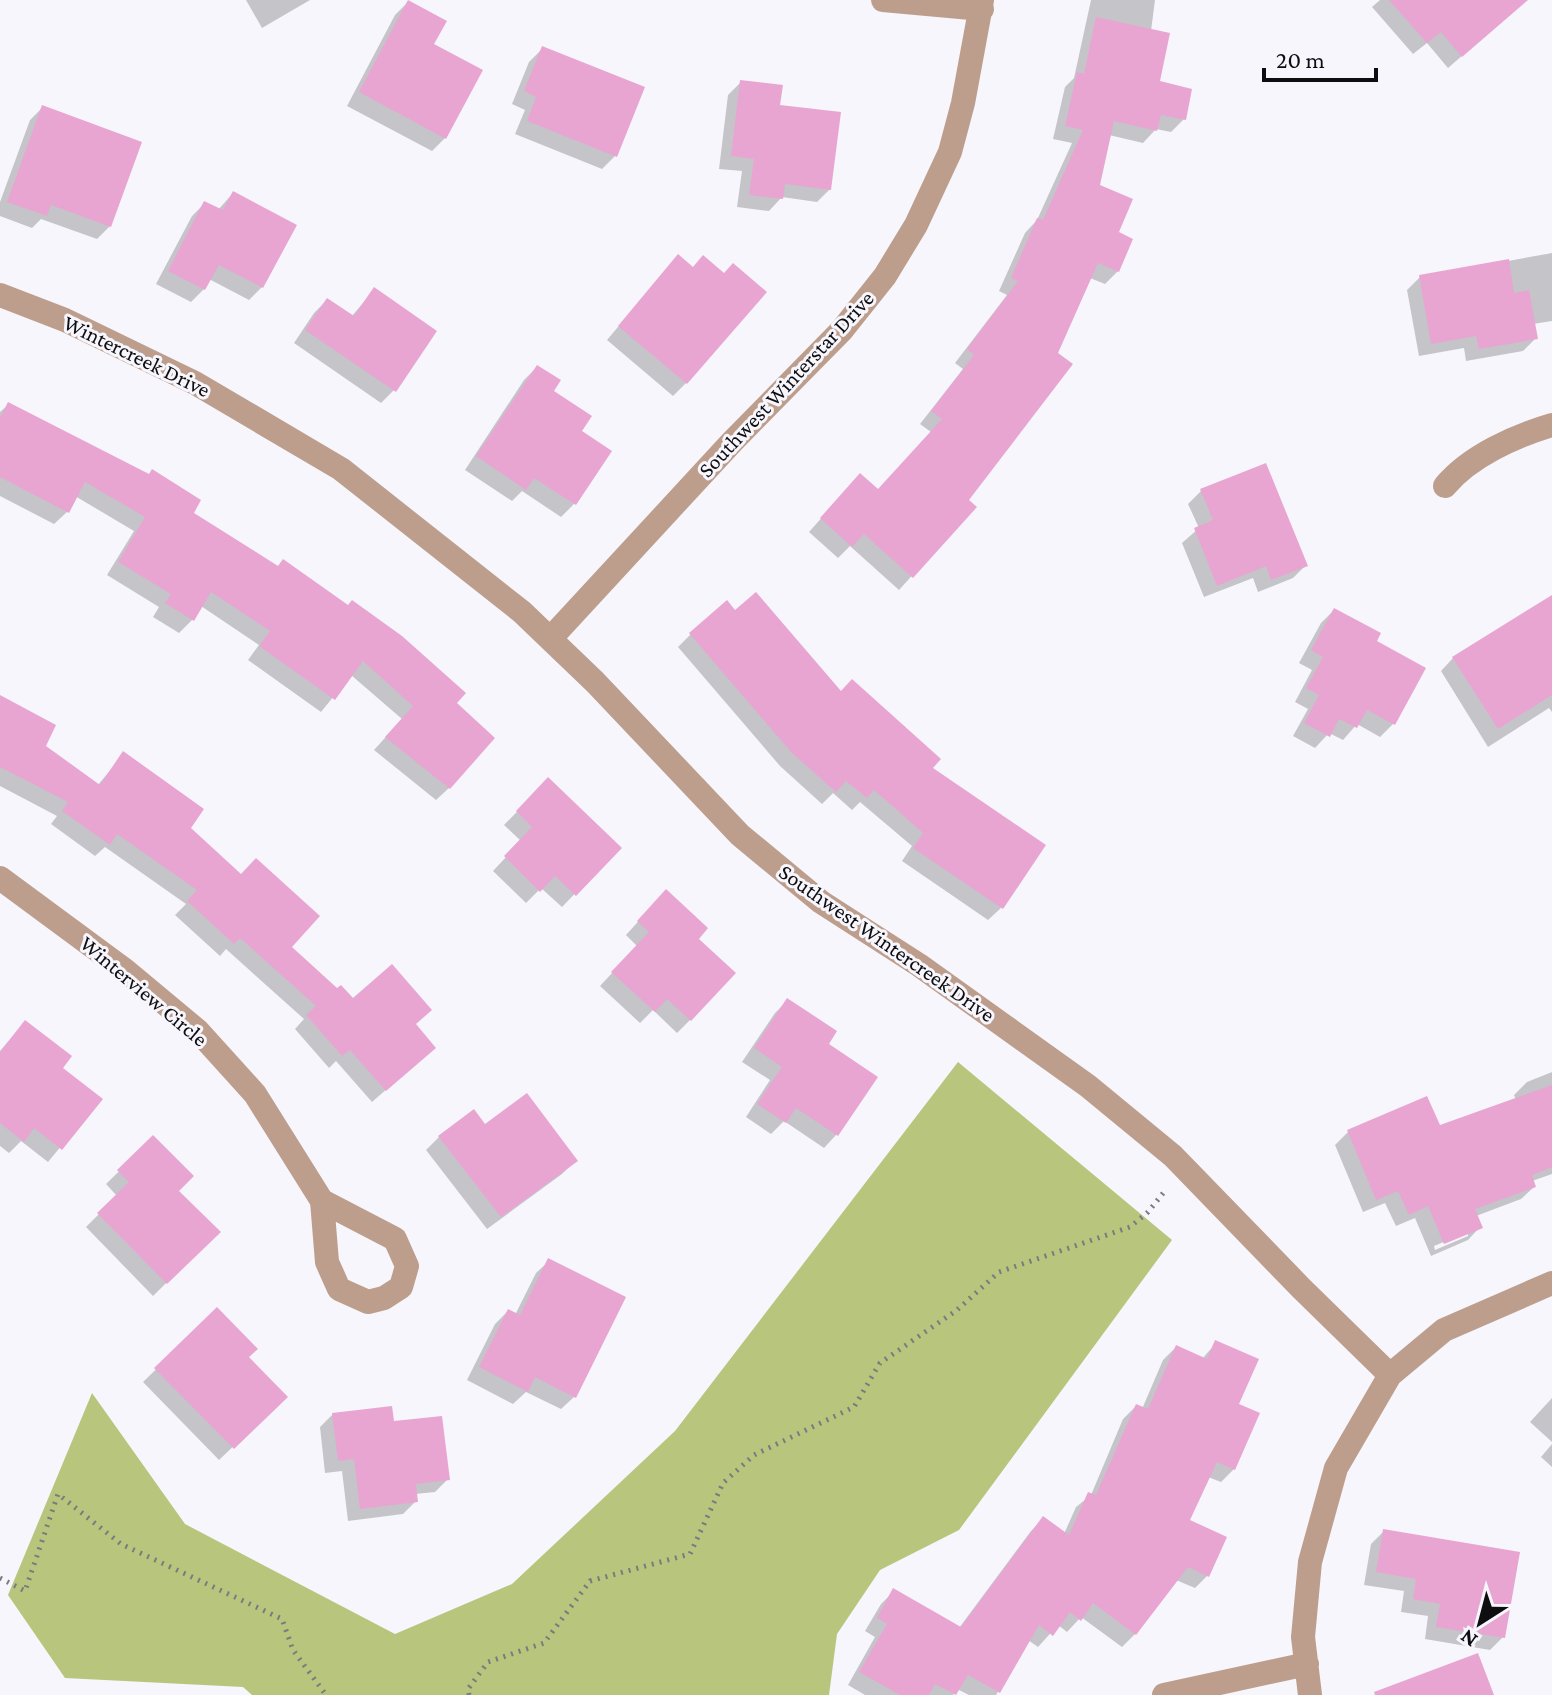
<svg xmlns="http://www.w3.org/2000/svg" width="1552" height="1695" font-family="'Crimson Pro',serif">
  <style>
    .forest { fill: #b7c67c }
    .shadow { fill: #0003; fill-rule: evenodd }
    .building { fill: #e9a5d1 }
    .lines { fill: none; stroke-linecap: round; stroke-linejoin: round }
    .path { stroke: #7b7b7f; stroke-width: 5; stroke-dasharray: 2 6; stroke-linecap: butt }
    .minor { stroke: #bd9e8d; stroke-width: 24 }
    .labels { text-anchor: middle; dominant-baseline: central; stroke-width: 6; stroke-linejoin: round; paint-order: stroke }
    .street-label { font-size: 22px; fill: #0e0e10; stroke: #f6f6fc }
  </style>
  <rect width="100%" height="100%" fill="#f6f6fc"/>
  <path class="forest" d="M958,1062L1172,1240L959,1530L880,1570L837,1634L829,1695H252L243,1687L65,1678L8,1595L92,1393L185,1524L395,1634L512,1584L675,1431Z"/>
  <path class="shadow" d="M246,0H310L262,28Z
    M1091,0H1155L1151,31L1157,83L1184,119L1171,132L1156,129L1143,143L1109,135L1098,186L1116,233L1118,271L1105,284L1090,278L967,500L974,507L899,590L850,546L838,558L809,532L848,488L878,491L931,432L920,424L963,369L955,363L1007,295L999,291L1025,233L1037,220L1072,143L1053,139L1065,87L1074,78Z
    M1380,0H1501L1499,24L1448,68L1427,43L1413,54L1372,7Z
    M408,2L431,45L445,138L432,151L347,106L395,15Z
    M542,49L615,156L602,169L515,134L525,110L512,104L529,62Z
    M741,82L778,107L830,189L817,202L782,197L769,211L737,207L742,171L719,169L728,95Z
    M43,107L110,226L97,239L41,219L32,228L0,216V202L30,120Z
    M233,193L262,287L249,300L209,279L204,289L191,302L156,284L192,216L205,203L218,210Z
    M1552,253V321L1533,324L1536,338L1523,351L1466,361L1464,348L1419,356L1407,290L1420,277Z
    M693,269L686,383L673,396L607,340L666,270Z
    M375,289L394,390L381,403L294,343L314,313L327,300L351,317Z
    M537,367L579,432L609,452L574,504L561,517L522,491L512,501L465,470L524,380Z
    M9,404L191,513L454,704L449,788L436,800L374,750L402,719L351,675L321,712L248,660L259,645L201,606L192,620L179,633L153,617L159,607L107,575L134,531L75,496L67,512L54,524L0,496V412Z
    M1201,491L1306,565L1293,578L1258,592L1253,578L1204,597L1182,543L1199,528L1188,504Z
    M1552,597V712L1549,708L1488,747L1441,671L1453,658Z
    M1334,610L1374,642L1423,669L1393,724L1380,737L1357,724L1343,740L1329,733L1315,748L1293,736L1308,709L1295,702L1312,670L1299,663L1321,623Z
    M735,613L840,693L930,769L1001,908L988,920L902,861L912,846L860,802L852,810L833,793L822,804L780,766L678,647L691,634Z
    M0,698L43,746L97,786L124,754L290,947L337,991L353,1001L414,1025L420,1060L372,1102L336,1061L329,1068L295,1029L304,1019L226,949L220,956L175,915L186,904L105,847L95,856L51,824L57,816L0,786Z
    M548,780L619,848L562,907L541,888L526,903L493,871L521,841L504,825Z
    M654,904L696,939L690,1020L677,1033L653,1010L640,1023L600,986L637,946L626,935Z
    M788,1000L826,1044L875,1077L836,1135L824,1148L784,1121L771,1134L746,1117L770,1080L742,1062L775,1013Z
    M25,1022L60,1068L100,1099L48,1162L21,1141L9,1153L0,1146V1051Z
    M1552,1072V1174L1532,1181L1534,1187L1521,1199L1476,1216L1480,1227L1468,1240L1431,1256L1415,1218L1396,1226L1385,1203L1363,1212L1335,1145L1348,1132L1439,1128L1516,1100L1514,1095L1527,1082ZM1468,1232V1236L1435,1250L1434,1246Z
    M439,1137L575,1161L562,1174L487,1229L426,1150Z
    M153,1138L176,1191L218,1232L153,1296L86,1227L117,1196L106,1184Z
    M549,1261L574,1397L561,1409L526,1392L513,1404L467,1380L495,1324L508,1311L515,1315L536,1273Z
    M217,1310L246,1357L285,1397L219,1460L143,1382Z
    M1216,1343L1236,1405L1234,1469L1221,1482L1208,1477L1188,1521L1208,1575L1195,1588L1176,1580L1135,1634L1122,1647L1081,1617L1067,1632L1058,1625L1038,1647L1028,1640L996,1695H969L957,1689L953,1695H865L848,1685L875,1637L865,1631L881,1604L894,1591L959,1628L1031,1531L1043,1519L1064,1534L1076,1507L1091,1495L1123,1419L1136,1406L1142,1409L1163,1360L1176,1347L1202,1359Z
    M1552,1398V1442L1530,1422Z
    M333,1414L392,1423L448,1479L435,1492L415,1494L416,1501L403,1514L348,1521L342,1471L325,1473L320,1427Z
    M1552,1444V1467L1541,1457Z
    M1384,1531L1503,1637L1490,1650L1425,1639L1428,1616L1401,1612L1404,1591L1364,1585L1371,1544Z"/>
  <path class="building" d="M408,0L447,21L434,44L483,70L446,139L359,92Z
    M1389,0H1528L1462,57L1441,32L1427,43Z
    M1096,17L1170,33L1160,81L1192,89L1186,120L1161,115L1157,131L1114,121L1100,185L1133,199L1119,232L1133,239L1119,272L1098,263L1058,353L1073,364L969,500L977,507L913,578L864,534L852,547L820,518L860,473L878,489L942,419L931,411L974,355L967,349L1018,281L1011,278L1037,218L1043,220L1083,130L1065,126L1077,72L1084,74Z
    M542,46L645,87L617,157L527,121L536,97L524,91Z
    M740,80L783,85L780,105L841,112L831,190L785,184L783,199L749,195L754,159L731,156Z
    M42,105L142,142L111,227L51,205L47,216L7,202Z
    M233,191L297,225L263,288L219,265L205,290L168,271L204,201L223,210Z
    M678,254L693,267L703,255L724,273L733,263L767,292L687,384L618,326Z
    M1509,259L1514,293L1529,290L1538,339L1479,349L1476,336L1431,344L1419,275Z
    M374,287L437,331L396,392L305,330L327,298L354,316Z
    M537,365L561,380L554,391L592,416L582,431L612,451L576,505L534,478L526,490L476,456Z
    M8,402L149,474L152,469L201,500L194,513L278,566L283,559L348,605L352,600L402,636L466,693L457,703L495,738L450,789L385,737L413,706L363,661L335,700L259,646L270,631L211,592L194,621L165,603L171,594L118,562L145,517L85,482L69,513L0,477V418Z
    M1266,463L1308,566L1271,580L1266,566L1217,586L1194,528L1213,520L1200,489Z
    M756,592L841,691L852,679L941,759L933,768L1046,845L1003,909L913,848L923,833L874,790L867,798L846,781L836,792L792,753L689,633L727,600L735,610Z
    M1552,595V695L1498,729L1452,657Z
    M1334,608L1381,633L1377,641L1426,668L1395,725L1367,710L1357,728L1339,719L1330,737L1304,723L1319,695L1306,688L1323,657L1311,650Z
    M0,695L56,725L46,746L100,785L123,751L204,809L191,828L241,874L256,858L320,916L292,947L337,988L341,985L353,998L392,964L432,1010L416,1024L436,1048L386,1091L350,1050L342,1056L306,1015L316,1006L240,938L234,944L187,901L197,890L117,834L110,845L62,811L68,802L0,767Z
    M548,777L622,848L576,896L555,876L540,892L504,856L532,827L516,811Z
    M666,889L708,928L699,939L736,973L691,1021L667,999L655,1012L611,972L649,932L637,921Z
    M787,998L837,1031L829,1044L878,1077L838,1136L796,1108L786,1123L757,1104L782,1067L754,1048Z
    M25,1020L72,1056L63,1068L103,1099L62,1150L34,1128L24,1142L0,1123V1052Z
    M1552,1085V1167L1532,1175L1536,1187L1475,1209L1483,1228L1444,1244L1428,1206L1409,1215L1398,1191L1376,1200L1347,1130L1427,1096L1440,1125Z
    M527,1093L578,1161L501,1217L438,1136L474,1109L485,1124Z
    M153,1135L194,1176L179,1191L221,1232L167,1284L97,1213L129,1182L117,1170Z
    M548,1258L626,1297L576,1398L535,1377L528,1392L479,1367L508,1309L520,1315Z
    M217,1307L258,1349L249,1357L288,1397L234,1449L154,1368Z
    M1215,1340L1259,1359L1239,1404L1260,1413L1235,1470L1217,1462L1190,1520L1227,1537L1209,1577L1188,1567L1136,1635L1093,1603L1081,1621L1070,1612L1053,1636L1039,1625L1000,1693L968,1675L956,1695L935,1684L929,1695H900L859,1672L887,1624L877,1618L893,1588L961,1627L1043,1516L1069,1535L1088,1492L1096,1495L1136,1404L1148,1409L1176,1345L1207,1359Z
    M392,1406L394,1421L442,1416L450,1480L416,1484L418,1502L360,1509L354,1459L338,1461L332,1413Z
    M1383,1529L1520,1552L1505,1638L1436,1627L1440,1604L1413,1599L1416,1579L1376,1572Z
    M1478,1653L1494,1695H1375L1374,1692Z"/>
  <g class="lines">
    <path class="path" d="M0,1578L25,1591L58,1494L121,1544L282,1619L293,1650L326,1695
      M469,1695L468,1689L488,1662L544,1643L590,1581L690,1554L723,1483L754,1455L854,1407L880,1363L957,1310L999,1272L1130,1227L1148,1212L1164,1192"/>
    <path class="minor" d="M883,0L982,9
      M0,295L65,320L195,383L341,469L522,612L595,682L740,835L821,902L919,965L1088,1086L1173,1156L1301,1288L1390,1375
      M1445,486C1470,456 1515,436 1552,425
      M550,639L731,443L842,330L885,276L916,225L950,152L963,103L982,0
      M0,878L126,971L198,1031L255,1094L322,1201L327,1262L339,1289L368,1302L384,1298L401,1287L407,1266L395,1239L322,1201
      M1164,1695L1307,1664
      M1310,1695L1303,1637L1310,1562L1336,1468L1390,1375L1444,1330L1552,1283"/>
  </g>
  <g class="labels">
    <g class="street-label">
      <text transform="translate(137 356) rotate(26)">Wintercreek Drive</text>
      <text transform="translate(786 384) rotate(-47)">Southwest Winterstar Drive</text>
      <text transform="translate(887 943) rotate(35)">Southwest Wintercreek Drive</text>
      <text transform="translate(144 991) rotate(40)">Winterview Circle</text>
    </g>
  </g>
  <g transform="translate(1480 1623) rotate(216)" stroke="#f6f6fc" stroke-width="6" paint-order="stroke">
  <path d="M0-6L14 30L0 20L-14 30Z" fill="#0e0e10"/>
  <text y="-12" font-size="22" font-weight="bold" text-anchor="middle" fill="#0e0e10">N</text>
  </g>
  <path d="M1264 68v12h112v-12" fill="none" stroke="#0e0e10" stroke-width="4"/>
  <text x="1276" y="68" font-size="24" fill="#0e0e10" stroke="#f6f6fc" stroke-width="6" paint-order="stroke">20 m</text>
</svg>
